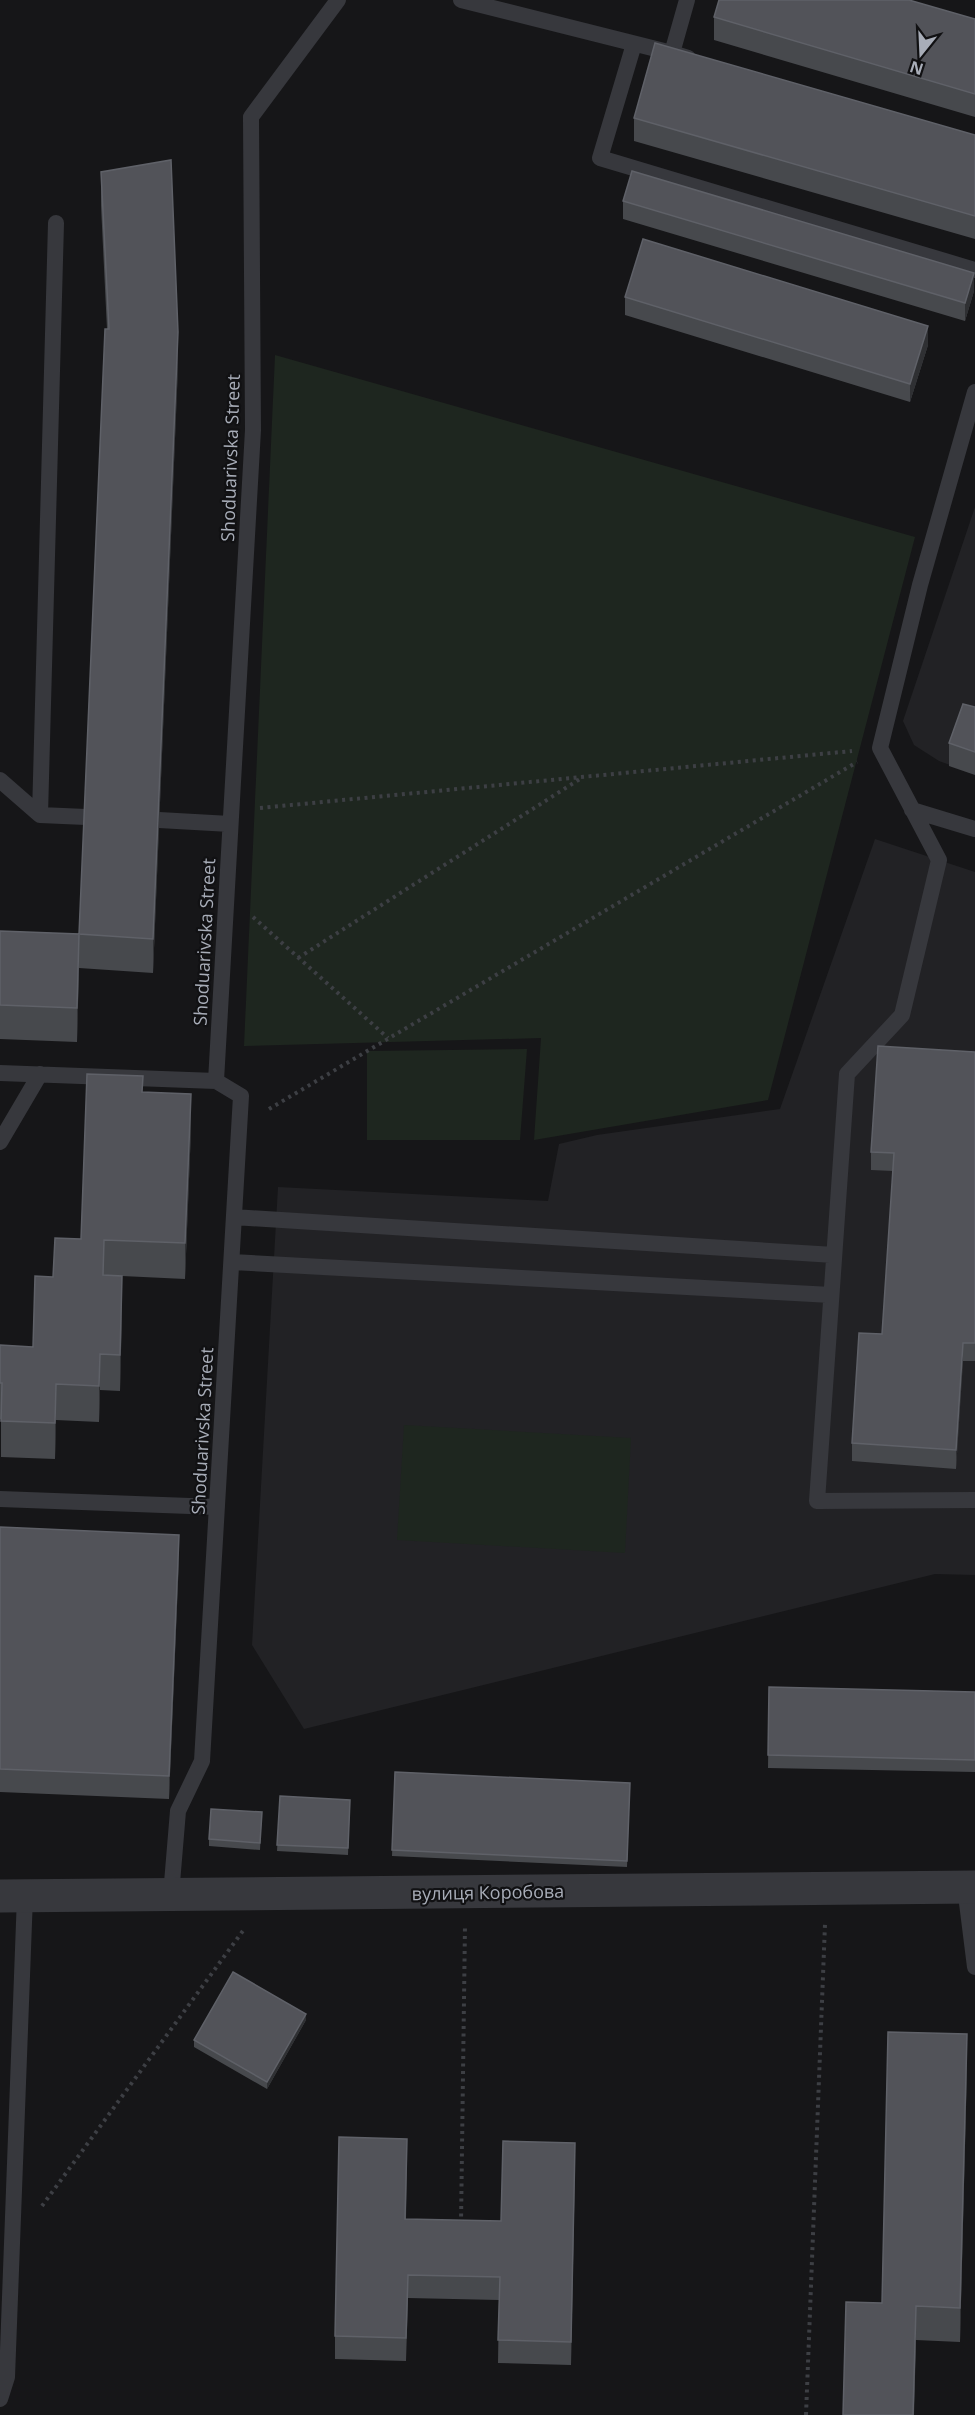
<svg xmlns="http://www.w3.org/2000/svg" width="975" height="2415" font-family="'Open Sans',sans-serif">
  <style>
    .built { fill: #222225 }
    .green { fill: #1e261f }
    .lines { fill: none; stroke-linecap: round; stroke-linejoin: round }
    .path { stroke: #3d3f44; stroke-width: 4; stroke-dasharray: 3 4.5; stroke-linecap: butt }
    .lane { stroke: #37383d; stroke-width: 16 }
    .street { stroke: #37383d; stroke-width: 33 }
    .wall { fill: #47494d }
    .shaded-wall { fill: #2f3033 }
    .building { fill: #525359; stroke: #5f6168; stroke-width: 1.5 }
    .labels { text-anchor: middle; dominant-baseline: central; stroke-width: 4.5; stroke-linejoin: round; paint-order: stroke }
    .street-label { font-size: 18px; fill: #a8adb8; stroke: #111113 }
  </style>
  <rect width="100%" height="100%" fill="#161618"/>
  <path class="built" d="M975,507V774L939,761L914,745L903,721Z
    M875,839L975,872V1575L935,1574L304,1729L252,1645L278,1187L548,1201L559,1144L597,1135L780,1109Z"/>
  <path class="green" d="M275,355L915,537L768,1100L534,1140L541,1038L244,1046Z
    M527,1049L520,1140H367V1051Z
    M404,1425L631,1438L625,1553L397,1540Z"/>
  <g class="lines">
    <path class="path" d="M260,808L852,751
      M253,917L388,1038
      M298,958L583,777
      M269,1109L857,762
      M42,2206L245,1928
      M461,2224L465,1925
      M806,2415L825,1924"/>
    <path class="lane" d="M461,0L672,53
      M687,0L672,53L688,58
      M634,44L600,158L975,270
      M975,392L920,585L880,748L939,860L902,1015L847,1074L817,1501L975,1500
      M0,780L40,815L86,817
      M912,810L975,829
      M40,815L56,223
      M159,820L230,824
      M0,1073L216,1081
      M0,1142L40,1074
      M234,1217L834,1255
      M232,1262L831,1295
      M0,1499L217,1507
      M965,1887L975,1967
      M171,1895L178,1811L202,1761L241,1096L216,1081L253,430L251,117L338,0
      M0,2399L7,2377L25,1896"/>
    <path class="street" d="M0,1896L975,1887"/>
  </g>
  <path class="wall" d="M714,17L975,19V117L714,40Z
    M634,118L975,135V239L634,141Z
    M101,172L178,366L153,973L79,968L77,1042L0,1039V931L79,934L107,329L101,206Z
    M623,201L974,291L965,321L623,219Z
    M625,297L928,345L910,402L625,315Z
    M975,707V775L949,766V743Z
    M975,1052V1361H963L956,1469L852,1461V1443L882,1334L893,1171L871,1170V1152Z
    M143,1092L191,1130L185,1279L122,1276V1312L120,1391L100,1390L99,1422L56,1420L55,1459L1,1457V1419H0V1345L33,1347L53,1277L81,1239Z
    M0,1527L179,1558L169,1799L0,1792Z
    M769,1687L975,1692V1772L768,1768Z
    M395,1772L630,1783L627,1867L392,1856Z
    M280,1796L350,1800L348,1855L277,1851Z
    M262,1812L260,1850L209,1846V1839Z
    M306,2020L267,2089L194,2047V2040Z
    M967,2068L960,2342L916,2340L914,2415H843Z
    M407,2162L406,2219L501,2221L575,2166L571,2365L498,2363L499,2300L408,2298L406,2361L335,2359V2336Z"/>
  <path class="shaded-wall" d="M974,273V291L965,321V303Z
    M928,326V345L910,402V384Z
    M178,332V366L153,973V939Z
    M79,934V968L77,1042V1008Z
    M191,1094V1130L185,1279V1243Z
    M122,1276V1312L120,1391V1355Z
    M963,1343V1361L956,1469V1450Z
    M100,1354V1390L99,1422V1386Z
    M56,1384V1420L55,1459V1423Z
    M179,1535V1558L169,1799V1776Z
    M306,2014V2020L267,2089V2082Z
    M967,2034V2068L960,2342V2308Z
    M575,2143V2166L571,2365V2342Z
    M916,2306V2340L913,2415Z"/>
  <path class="building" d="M719,0H909L975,19V94L714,17Z
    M655,43L975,135V216L634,118Z
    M171,160L178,332L153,939L79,934L105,329H109L101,172Z
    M632,171L974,273L965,303L623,201Z
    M643,239L928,326L910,384L625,297Z
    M963,704L975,707V752L949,743Z
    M0,931L79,934L77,1008L0,1005Z
    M878,1046L975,1052V1343H963L956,1450L852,1443L859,1333L882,1334L894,1153L871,1152Z
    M87,1074L143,1076L142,1092L191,1094L185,1243L104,1240L103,1275L122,1276L120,1355L100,1354L99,1386L56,1384L55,1423L1,1421L2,1383H0V1345L33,1347L35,1276L53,1277L55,1238L81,1239Z
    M0,1527L179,1535L169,1776L0,1769Z
    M769,1687L975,1692V1760L768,1755Z
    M395,1772L630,1783L627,1861L392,1850Z
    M280,1796L350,1800L348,1848L277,1845Z
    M211,1809L262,1812L260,1843L209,1839Z
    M233,1972L306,2014L267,2082L194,2040Z
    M888,2032L967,2034L960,2308L916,2306L913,2415H843L846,2302L882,2303Z
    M339,2137L407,2139L405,2219L501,2221L503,2141L575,2143L571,2342L498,2340L500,2277L408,2275L406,2338L335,2336Z"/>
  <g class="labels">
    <g class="street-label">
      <text transform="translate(230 458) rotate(-88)">Shoduarivska Street</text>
      <text transform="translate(204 942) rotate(-87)">Shoduarivska Street</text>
      <text transform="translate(202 1431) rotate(-87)">Shoduarivska Street</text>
      <text transform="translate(488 1892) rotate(-1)">вулиця Коробова</text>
    </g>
  </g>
  <g transform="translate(921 54) rotate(198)" stroke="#111113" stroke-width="4.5" paint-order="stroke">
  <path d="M0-4.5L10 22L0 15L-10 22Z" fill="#a8adb8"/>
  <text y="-9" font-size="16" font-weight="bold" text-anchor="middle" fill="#a8adb8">N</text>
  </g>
</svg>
